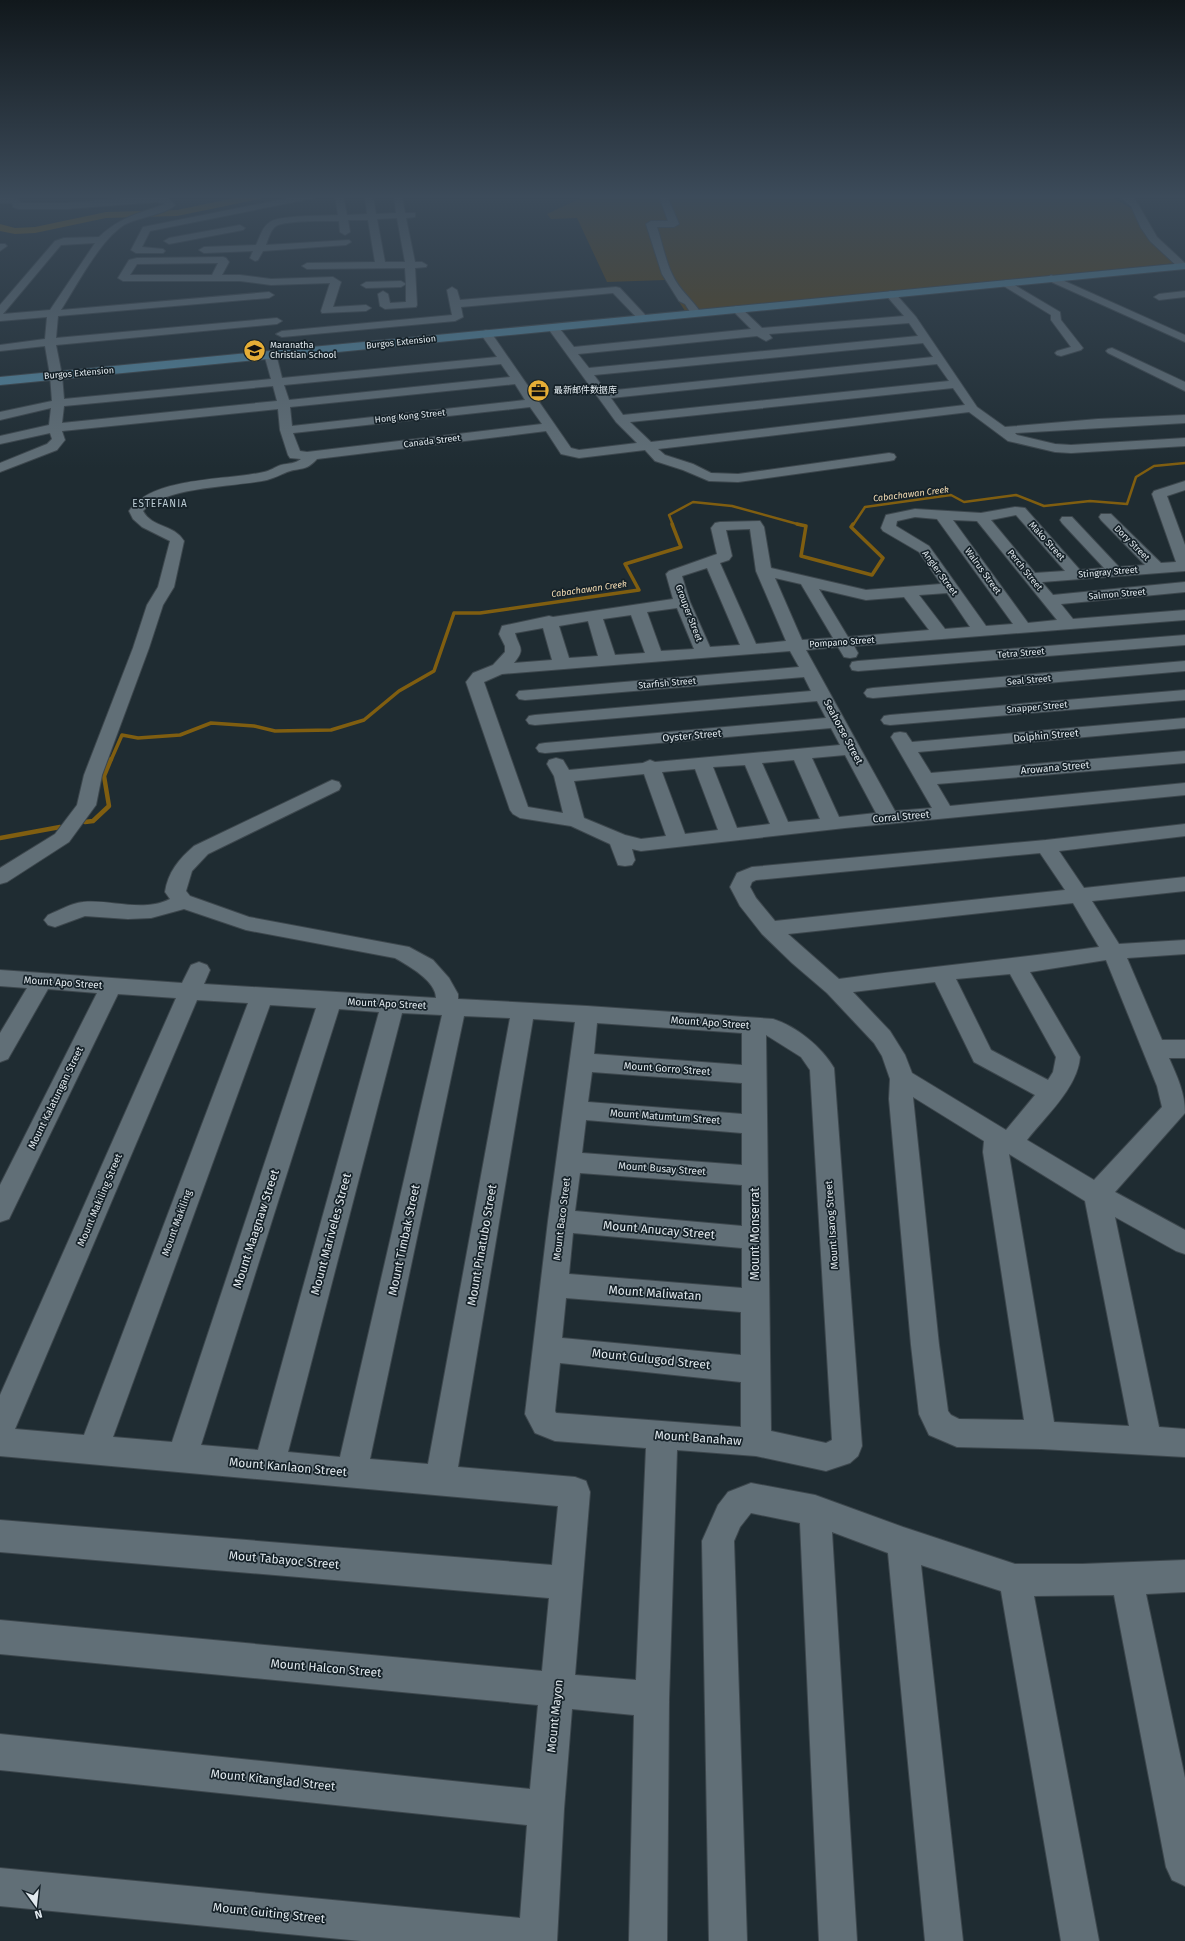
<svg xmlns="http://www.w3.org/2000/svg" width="1185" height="1941" font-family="'Fira Sans','Noto Sans SC',sans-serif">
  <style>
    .green { fill: #5a4315 }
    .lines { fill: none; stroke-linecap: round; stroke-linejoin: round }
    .stream-far2 { stroke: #805e10; stroke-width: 2.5 }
    .stream-far1 { stroke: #805e10; stroke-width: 3.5 }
    .stream { stroke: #805e10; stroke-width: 4.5 }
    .river { fill: #805e10; fill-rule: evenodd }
    .minor-casing { stroke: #3d474d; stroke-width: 2 }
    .major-casing { stroke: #3d474d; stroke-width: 2 }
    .minor { fill: #616f77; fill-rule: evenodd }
    .major { fill: #53859d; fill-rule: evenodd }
    .labels { text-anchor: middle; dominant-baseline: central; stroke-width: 3.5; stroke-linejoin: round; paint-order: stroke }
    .far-street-label { font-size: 9px; fill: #e1e9ee; stroke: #162229 }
    .far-poi-label { font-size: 9px; fill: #e1e9ee; stroke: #162229; text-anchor: start }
    .far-water-label { font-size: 9px; font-style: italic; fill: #f7dfb5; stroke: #162229 }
    .far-quarter-label { font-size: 10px; letter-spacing: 1px; fill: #bbcbd3; stroke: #162229 }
    .street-label { font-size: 10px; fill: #e1e9ee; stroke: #162229 }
    .near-street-label { font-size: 12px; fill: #e1e9ee; stroke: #162229 }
  </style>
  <rect width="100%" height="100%" fill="#1f2c32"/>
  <path class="green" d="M592,196H1110L1136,211L1177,263L685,311L665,280L607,282L577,218L551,219L547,214L583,197Z"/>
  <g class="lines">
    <path class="stream-far2" d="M673,525L669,515L693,502L732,506L801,525
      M853,525L865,507L951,495L964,502L1016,495L1044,506L1090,501L1127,504L1136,477L1154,466L1185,463"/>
    <path class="stream-far1" d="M797,524L806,526L801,556L872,575L883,558L851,527L853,524
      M111,760L122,735L138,738L180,735L211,723L254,726L275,731L331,730L364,720L399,691L434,671L454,613H480L639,590L625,564L681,547L672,524"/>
    <path class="stream" d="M85,822L93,821L109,806L104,776L111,759
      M0,838L60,827"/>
    <path class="river" d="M244,196H265L260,199L177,216L106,218L35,233L15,234L0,231V224L15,228L35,227L106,212L177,210Z"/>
    <defs>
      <path id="minor" d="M151,196L168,198L175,205C167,214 136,218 124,225C100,240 77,285 61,310L269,292L274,295L269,298L58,316L56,338L277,318L282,321L277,324L56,345L62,375L64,399L271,379L264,354L270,351L276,354L282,378L497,357L480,333L486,330L490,331L571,448L579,450L637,443L616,422L547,327L549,325H557L574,347L751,329L731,309L736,306L740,307L762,328L904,316L885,294L890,291L894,292L916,317L977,407L1005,427L1098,419L1185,415V423L1015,433L1017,435L1055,444L1071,445L1185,438V446L1071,453L1055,452L1008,441L969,412L658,449L665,455L693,464L711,473L738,474L889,453L894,454L896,457L894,460L889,461L738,482L709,481L683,470L655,461L645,450L579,458L561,454L546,431L317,459C305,472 301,467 287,472C280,475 274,478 267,480C234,487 166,486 143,511C152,528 174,524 184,541L174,587L163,605L149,648L102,775L96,805L69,842L7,882L0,884V868L55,834L77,805L84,775L133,648L147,605L158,587L170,541L142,527L133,519L129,511C153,476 226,481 264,472C270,471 275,467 281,465C289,463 295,464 301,459L290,458L288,455L280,430L278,409L62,431L65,440L57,450L0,472V463L47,444L52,439L50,433L0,444V436L49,425L51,408L0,420V412L52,401L50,375L45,346L0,351V345L45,339L47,317L0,321V305L55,241L64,238L99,237C120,217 138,214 165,204L157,202L67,209H18L13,207L12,203H0V197L18,199L21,203H67ZM95,243L50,310L3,314L61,245ZM909,323L918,336L589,368L578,354L757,336L766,341L772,338L769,334ZM923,343L933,357L606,391L594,375ZM501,364L510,377L289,400L284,385ZM937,364L949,381L623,415L611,398ZM515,384L525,400L292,426L290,407ZM273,386L277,401L62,423L64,406ZM953,388L965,405L651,442L630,422ZM530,407L542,424L307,452L300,451L293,433Z
        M299,196H315L314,198L150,231L142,247L163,249L165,251L163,253H136L131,250L143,227Z
        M335,196H343L347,215L367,214L365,196H373L376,214L396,213L394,196H402L405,213H415V217L406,218L415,262H422L427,265L426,267L415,268L417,305L416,307L385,309L380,306L378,294L383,291L388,294L390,303L406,302V284L401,287L366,288L361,285L366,282L401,281L406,284L405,268L307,269L302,266L307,263L375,262L368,220H348L350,232L345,235L340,232L339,221C326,221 286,220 276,226C271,229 268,239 266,245L349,240L351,242L346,245L263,251L258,260L255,261L250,258L253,251L204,253L199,250L204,247L256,245C260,237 262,227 270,222C280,215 324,216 338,215ZM397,218L405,262H385L377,219Z
        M659,196H667L679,224L674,227H657C662,242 665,259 672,274C679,290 692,299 701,313L700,315H692L685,304L679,301L662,274L646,224L651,221H668Z
        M1119,196H1131L1135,199L1157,237L1185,263V268H1179L1150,241L1141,228L1131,206Z
        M240,225L245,228L243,230L169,244L164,241L169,238Z
        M0,244H5L7,246L0,251Z
        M223,257L226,258L229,262L222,275H240L271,279L333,277L341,282L333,307L366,305L371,308L366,311L322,313L321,311L330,283L271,285L240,281H123L118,278L129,260L137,258ZM218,263L212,275H130L137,264Z
        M1051,275L1185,335V342L1047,280L1046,278Z
        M1006,280L1060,312L1061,320L1083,348L1081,350L1061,356L1057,355L1055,353L1057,351L1071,347L1051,320V315L1002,285L1001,283Z
        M452,287L457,290L460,300L616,287L620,288L648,318L647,320H639L613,293L461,307L463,317L455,321L282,337L276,334L282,331L452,315L447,290Z
        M1185,291V297L1159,300L1154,297L1159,294Z
        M1112,348L1185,382V391L1108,353L1106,351L1108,349Z
        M1185,481V490L1167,496L1185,545V571L1042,582L1053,595L1185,582V592L1061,604L1073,619L1185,610V620L854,646L858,653L856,657L850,658L844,657L838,647L806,650L895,811L932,808L891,737L894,733L900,732L906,733L912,742L1185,718V728L918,752L931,773L1185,751V763L937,784L950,806L1185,783V795L845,828L641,851L632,849L635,860L632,865L625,866L618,865L610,844L571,826L520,818L513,814L510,810L466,682L473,673L493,665L505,652V646L499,634L502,626L549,616L553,617L673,599L666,574L669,571L717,554L711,528L715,523L720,522L760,521L764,527L771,568L866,590L941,584L919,552L883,531L881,528L886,515L915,509L981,513L1015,507L1025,508L1080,570L1104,568L1062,523L1060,520L1062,517H1072L1119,567L1145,565L1101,520L1099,517L1101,514H1111L1161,563L1176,562L1152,494L1154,491ZM1016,515L1065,571L1035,573L991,520ZM915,517L937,519L1013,624L986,626L929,546L896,526L897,521ZM953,520L977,521L1057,620L1028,623ZM750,529L756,571L786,641L756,644L720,563L729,560L732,556L726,530ZM707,568L740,645L710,647L690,602L682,576ZM775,578L801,584L833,638L802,640ZM819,589L866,600L904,597L929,630L848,637ZM947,593L970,627L945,629L919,595ZM677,608L694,649L661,651L647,612ZM631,615L645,653L615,655L603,619ZM588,621L598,656L569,658L559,626ZM543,628L552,660L514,663C526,648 519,648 515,633ZM790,651L799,667L519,691L516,695L519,699L525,700L804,677L811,691L535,715L529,716L526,720L529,724L535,725L817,701L826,718L545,743L539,744L536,748L539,752L545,753L831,728L840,745L655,762L650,760L643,763L569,770L563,760L556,758L549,760L547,764L554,776L563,813L528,807L484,682L502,674ZM845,755L876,813L839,817L812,758ZM794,760L820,819L788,822L762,763ZM745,765L770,824L737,828L713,767ZM695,769L718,830L685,834L662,772ZM644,774L666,836L641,839L625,835L584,818L574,781Z
        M1185,635V645L858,671L852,670L850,666L852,662L858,661Z
        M1185,661V671L873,698L867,697L864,693L867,689L873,688Z
        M1185,690V700L890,725L884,724L881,720L884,716L890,715Z
        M332,780L339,782L341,786L339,790L208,854L192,871L186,891L190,896L249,917L409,947L433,960L449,978L458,994V999L587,1006L773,1019C796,1026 822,1047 834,1068L862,1446L858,1456L850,1463L826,1471L756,1456L677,1450L669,1699L667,1941H629L634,1715L572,1709L564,1809L557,1941H361L0,1906V1868L520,1918L527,1825L0,1770V1734L530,1789L538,1705L0,1654V1620L542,1671L549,1598L0,1552V1520L552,1565L558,1506L0,1456V1395L176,998L118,994L9,1219L0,1222V1185L97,993L48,989L8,1059L0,1062V1033L27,988L0,986V970L182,983L191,965L199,962L207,965L210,970L204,984L436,998C436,981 409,966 395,958L246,930L184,909L151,918L128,919L85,916L55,927L48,925L44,920L48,915C58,911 71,903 83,902C111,899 142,913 170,899L165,892C168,872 179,859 194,846ZM197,1000L248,1003L84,1435L15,1429ZM270,1005L316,1008L172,1442L113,1437ZM339,1009L379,1012L258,1450L201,1445ZM402,1013L442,1015L340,1457L288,1452ZM464,1016L510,1018L428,1464L370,1459ZM533,1019L575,1022L548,1221L525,1414L535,1433L555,1441L646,1448L636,1680L575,1675L590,1492L586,1481L575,1477L458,1467ZM597,1023L742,1033V1065L594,1054ZM766,1035L801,1057L810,1070L832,1440L826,1443L771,1431ZM592,1072L742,1083V1114L588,1102ZM586,1120L742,1133V1165L582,1153ZM580,1173L742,1185V1226L575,1211ZM573,1233L742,1248V1288L569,1274ZM566,1298L741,1312V1355L562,1338ZM560,1363L741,1382V1427L556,1413L555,1411Z
        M1185,824V836L1059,851L1084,888L1185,877V891L1092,901L1119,944L1185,940V954L1127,958L1162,1040H1185V1058H1169C1177,1076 1185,1093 1185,1113L1115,1192L1185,1230V1254L1176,1251L1115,1217L1159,1427L1185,1429V1457L1041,1449L957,1447L929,1435L919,1414L911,1345L889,1099L890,1079L882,1056L874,1043L827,993L792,963L762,934L740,906L730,887L737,873L752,867L1046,840ZM1040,853L1065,890L775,921L756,898L750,887L752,882L756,880ZM1073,903L1099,947C1013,959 926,967 839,979L788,934ZM1106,960L1157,1086L1162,1107L1094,1180L1027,1140C1045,1117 1078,1087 1080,1057L1030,972ZM1010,974L1056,1057L1053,1072L1048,1080L991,1050L956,979ZM935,982L974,1062L1035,1095L1006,1130L912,1073L905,1055L890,1031L853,992ZM913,1097L984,1141L983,1152L1024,1420L959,1419L951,1415L948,1411L939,1345ZM1009,1154L1085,1201L1129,1426L1054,1422Z
        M751,1483L815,1495L903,1527L1015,1564H1082L1185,1560V1592L1146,1594L1185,1778V1886L1172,1880L1166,1867L1114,1595L1034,1596L1099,1941H1061L1001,1591L921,1565L963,1941H925L888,1553L832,1532L857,1941H819L800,1523L751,1513L740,1527L734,1541L747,1941H709L702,1541L718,1505L728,1492Z"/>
      <path id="major" d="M1185,263V269L0,385V377Z"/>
    </defs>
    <use href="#minor" class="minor-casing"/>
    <use href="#major" class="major-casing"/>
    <use href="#minor" class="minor"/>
    <use href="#major" class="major"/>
  </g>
  <linearGradient id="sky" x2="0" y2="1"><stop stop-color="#11181c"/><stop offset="0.42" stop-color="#3c4b5a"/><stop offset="1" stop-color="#3c4b5a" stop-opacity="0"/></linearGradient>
  <rect width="1185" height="468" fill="url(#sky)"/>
  <defs>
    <symbol id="school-disc" viewBox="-11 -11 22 22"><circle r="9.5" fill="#e5ad36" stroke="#162229"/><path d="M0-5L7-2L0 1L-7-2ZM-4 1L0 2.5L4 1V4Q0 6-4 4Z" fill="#111"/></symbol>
    <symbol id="office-disc" viewBox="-11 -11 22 22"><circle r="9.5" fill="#e5ad36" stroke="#162229"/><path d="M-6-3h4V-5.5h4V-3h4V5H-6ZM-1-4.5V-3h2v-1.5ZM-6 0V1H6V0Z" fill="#111"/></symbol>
  </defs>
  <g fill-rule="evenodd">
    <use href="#school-disc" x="242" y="338" width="25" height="25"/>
    <use href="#office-disc" x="526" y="378" width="25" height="25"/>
  </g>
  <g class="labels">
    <g class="far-street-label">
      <text transform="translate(401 342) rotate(-6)">Burgos Extension</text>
      <text transform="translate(79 373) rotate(-5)">Burgos Extension</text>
      <text transform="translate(410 416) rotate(-6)">Hong Kong Street</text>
      <text transform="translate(432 441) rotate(-7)">Canada Street</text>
      <text transform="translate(1047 541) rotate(48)">Mako Street</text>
      <text transform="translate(1132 543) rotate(45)">Dory Street</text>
      <text transform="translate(1025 570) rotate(51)">Perch Street</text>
      <text transform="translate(983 571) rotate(54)">Walrus Street</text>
      <text transform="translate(1108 572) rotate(-5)">Stingray Street</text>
      <text transform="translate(940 573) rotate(54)">Angler Street</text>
      <text transform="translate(1117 594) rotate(-5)">Salmon Street</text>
      <text transform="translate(689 613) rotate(69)">Grouper Street</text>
      <text transform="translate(842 642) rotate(-4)">Pompano Street</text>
      <text transform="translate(1021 653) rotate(-5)">Tetra Street</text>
      <text transform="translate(1029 680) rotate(-5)">Seal Street</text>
      <text transform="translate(667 683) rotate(-5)">Starfish Street</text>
      <text transform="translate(1037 707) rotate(-5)">Snapper Street</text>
    </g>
    <g class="far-poi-label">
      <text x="270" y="345">Maranatha<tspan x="270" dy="10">Christian School</tspan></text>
      <text x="554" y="390">最新邮件数据库</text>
    </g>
    <g class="far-water-label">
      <text transform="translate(911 494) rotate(-7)">Cabachawan Creek</text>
      <text transform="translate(589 589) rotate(-8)">Cabachawan Creek</text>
    </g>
    <g class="far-quarter-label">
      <text x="160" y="504">ESTEFANIA</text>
    </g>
    <g class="street-label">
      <text transform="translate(843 732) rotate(62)">Seahorse Street</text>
      <text transform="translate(692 736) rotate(-5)">Oyster Street</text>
      <text transform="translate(1046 736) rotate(-5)">Dolphin Street</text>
      <text transform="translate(1055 768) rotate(-5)">Arowana Street</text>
      <text transform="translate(901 817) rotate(-5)">Corral Street</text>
      <text transform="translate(63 983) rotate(4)">Mount Apo Street</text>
      <text transform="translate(387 1004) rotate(3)">Mount Apo Street</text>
      <text transform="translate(710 1023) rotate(4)">Mount Apo Street</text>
      <text transform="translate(667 1069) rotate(4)">Mount Gorro Street</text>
      <text transform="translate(56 1098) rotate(-64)">Mount Kalatungan Street</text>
      <text transform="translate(665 1117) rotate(4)">Mount Matumtum Street</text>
      <text transform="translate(662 1169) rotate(4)">Mount Busay Street</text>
      <text transform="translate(100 1200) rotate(-67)">Mount Makiling Street</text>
      <text transform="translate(562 1219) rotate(-83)">Mount Baco Street</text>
      <text transform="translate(177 1223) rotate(-70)">Mount Makiling</text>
      <text transform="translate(832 1225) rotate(-94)">Mount Isarog Street</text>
    </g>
    <g class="near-street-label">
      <text transform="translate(256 1229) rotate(-72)">Mount Maagnaw Street</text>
      <text transform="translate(659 1230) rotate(5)">Mount Anucay Street</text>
      <text transform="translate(331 1234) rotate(-75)">Mount Mariveles Street</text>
      <text transform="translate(755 1234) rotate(-90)">Mount Monserrat</text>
      <text transform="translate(404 1240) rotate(-78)">Mount Timbak Street</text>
      <text transform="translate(482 1245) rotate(-80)">Mount Pinatubo Street</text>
      <text transform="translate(655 1293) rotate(4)">Mount Maliwatan</text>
      <text transform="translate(651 1359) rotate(6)">Mount Gulugod Street</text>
      <text transform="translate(698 1438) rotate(4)">Mount Banahaw</text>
      <text transform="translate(288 1467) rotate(5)">Mount Kanlaon Street</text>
      <text transform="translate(284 1560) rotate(5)">Mout Tabayoc Street</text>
      <text transform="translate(326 1668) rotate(5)">Mount Halcon Street</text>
      <text transform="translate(555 1716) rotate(-84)">Mount Mayon</text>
      <text transform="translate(273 1780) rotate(6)">Mount Kitanglad Street</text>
      <text transform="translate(269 1913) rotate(6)">Mount Guiting Street</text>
    </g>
  </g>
  <g transform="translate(36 1905) rotate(165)" stroke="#162229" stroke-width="3" paint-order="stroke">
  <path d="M0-3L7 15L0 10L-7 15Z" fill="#e1e9ee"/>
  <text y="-6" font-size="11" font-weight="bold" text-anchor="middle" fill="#e1e9ee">N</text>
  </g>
</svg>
